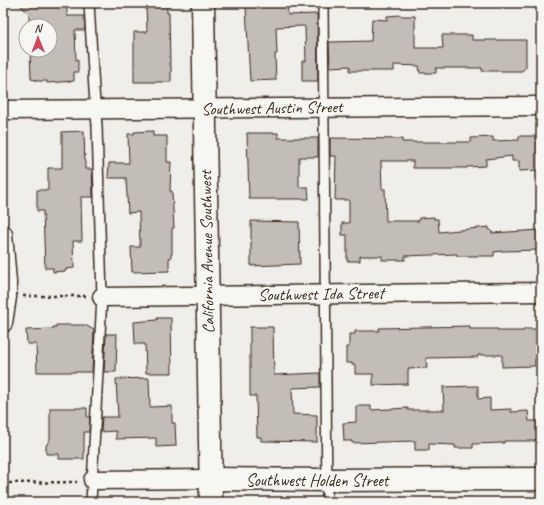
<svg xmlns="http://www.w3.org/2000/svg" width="544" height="505" font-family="Caveat,sans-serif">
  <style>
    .building { fill: #c2bdb7; stroke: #3b2a1e }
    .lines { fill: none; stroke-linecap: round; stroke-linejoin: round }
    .service-casing { stroke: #3b2a1e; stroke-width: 12 }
    .minor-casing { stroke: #3b2a1e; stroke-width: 21 }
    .tertiary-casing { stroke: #3b2a1e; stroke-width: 25 }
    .secondary-casing { stroke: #3b2a1e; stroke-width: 25 }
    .path { stroke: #3b2a1e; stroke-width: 2.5; stroke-dasharray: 3 3; stroke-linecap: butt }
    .service { stroke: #f6f6f2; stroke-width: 9 }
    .minor { stroke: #f6f6f2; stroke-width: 18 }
    .tertiary { stroke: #f6f6f2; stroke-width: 22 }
    .secondary { stroke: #f6f6f2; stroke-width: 22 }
    .labels { text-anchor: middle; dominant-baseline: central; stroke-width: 4; stroke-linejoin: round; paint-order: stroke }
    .street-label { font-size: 17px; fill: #3b2a1e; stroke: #f6f6f2 }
  </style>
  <rect width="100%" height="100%" fill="#efeeea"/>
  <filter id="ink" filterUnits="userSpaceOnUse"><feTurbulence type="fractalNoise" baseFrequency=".025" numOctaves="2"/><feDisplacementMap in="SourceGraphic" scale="8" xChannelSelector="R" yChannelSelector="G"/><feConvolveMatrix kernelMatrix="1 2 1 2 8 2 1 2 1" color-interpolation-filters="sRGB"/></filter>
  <g filter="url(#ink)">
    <path class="building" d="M146,4L167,5V13H169L170,65H171V82H134V32H147Z
      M20,5L67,6V16H84L85,30H75L76,60H78V72H74V81L47,83V81H36V80L31,79L30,50H50V26H29V14Z
      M287,5L288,15L317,14L318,81H302V61H306L305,27L304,26L276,27L277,54H275L276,80L250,81L246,7Z
      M401,15L402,16H415V48H443L442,35H472V40H526V67L522,71H482V68H436V73H420L419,66L394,65V71H350V66L330,67L329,42L371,41L372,19L387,20V16Z
      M84,131L85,169H92L93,197H81L82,241H73L74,268L66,269V271L53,272V268H45L43,211H37V190H48V168H62V132Z
      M153,131V136H167V162H171L170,191H172L174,228H172V254H171V258H169V271L132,272L131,247H140L139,212L128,213L126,178H108L109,163H129L128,134H134V132Z
      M247,133H278V138H318V157H299V187H308L309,199H249Z
      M519,136H541V170L519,171V161H512V156L486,159V166L467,167V168H413V161H381L382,189H385L386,221H419V218L434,217V219H438L439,232L489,227V230H491L492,233L540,230V250L502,251L494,252V256H457V254L405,256V260H382V256H360V261H347V235H342V223H349V200H335L336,156H330V138L402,139V142H471V138L493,137V141L519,140Z
      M251,221L299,222L300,264L251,266Z
      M157,318H171L172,373H146L145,344H135L134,322L157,320Z
      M56,325H85L94,330L92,372H37L36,344H27L26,330L53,329V327H56Z
      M470,326V329H498V331H524V329H537V331H540L541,337V356H537V359H535V366L502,367V355H478V357L426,358L427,368L408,369V384L373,385V374H355V365H352V363H346V347H349V334H355V331H379V328Z
      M250,327H273L274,375L320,373V387L292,388L293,414L317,415V442L261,441V437H257L256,396H250Z
      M106,334H117L116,372H104Z
      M149,378L150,407L172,406V423H175L176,446L156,447V438L116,439V431L101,432L102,417H118L116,379Z
      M478,386V399L490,398V410L511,409V412L528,411L529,421H541V439H535V441H504V443L473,444V448H455V445L429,444V450H415V441L352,443V441H344L343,423L356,422V406H371V410L408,408V410H444L443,387Z
      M50,408H87V417H90L89,432H84V459H59V454H46V446L50,439Z"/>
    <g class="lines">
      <defs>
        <path id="service" d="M89,3L94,90L97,126L102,297L91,502
          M323,3L327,502"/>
        <path id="minor" d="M3,110L541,106
          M3,234L7,282V297L3,323
          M102,297L541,292
          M93,480L211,479"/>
        <path id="tertiary" d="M211,479L326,480L541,479"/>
        <path id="secondary" d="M203,3L211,502"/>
      </defs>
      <use href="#service" class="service-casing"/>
      <use href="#minor" class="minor-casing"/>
      <use href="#tertiary" class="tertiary-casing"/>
      <use href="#secondary" class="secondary-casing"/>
      <path class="path" d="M23,296H86
        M3,483L77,482"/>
      <use href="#service" class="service"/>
      <use href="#minor" class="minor"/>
      <use href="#tertiary" class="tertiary"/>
      <use href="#secondary" class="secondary"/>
    </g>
  </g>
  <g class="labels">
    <g class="street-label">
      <text transform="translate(272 108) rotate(-1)">Southwest Austin Street</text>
      <text transform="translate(207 252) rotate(-91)">California Avenue Southwest</text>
      <text transform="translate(321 294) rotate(-1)">Southwest Ida Street</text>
      <text x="317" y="480">Southwest Holden Street</text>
    </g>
  </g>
  <rect width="544" height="505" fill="none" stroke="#f6f6f2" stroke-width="16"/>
  <rect x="8" y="8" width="528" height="489" fill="none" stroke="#3b2a1e" stroke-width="1.5" filter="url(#ink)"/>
  <g transform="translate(38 38) rotate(359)"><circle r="19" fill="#f6f6f2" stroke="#aba49d"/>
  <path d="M0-3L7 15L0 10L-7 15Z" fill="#d1495b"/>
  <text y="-6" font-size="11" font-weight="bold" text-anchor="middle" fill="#3b2a1e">N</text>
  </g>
</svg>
